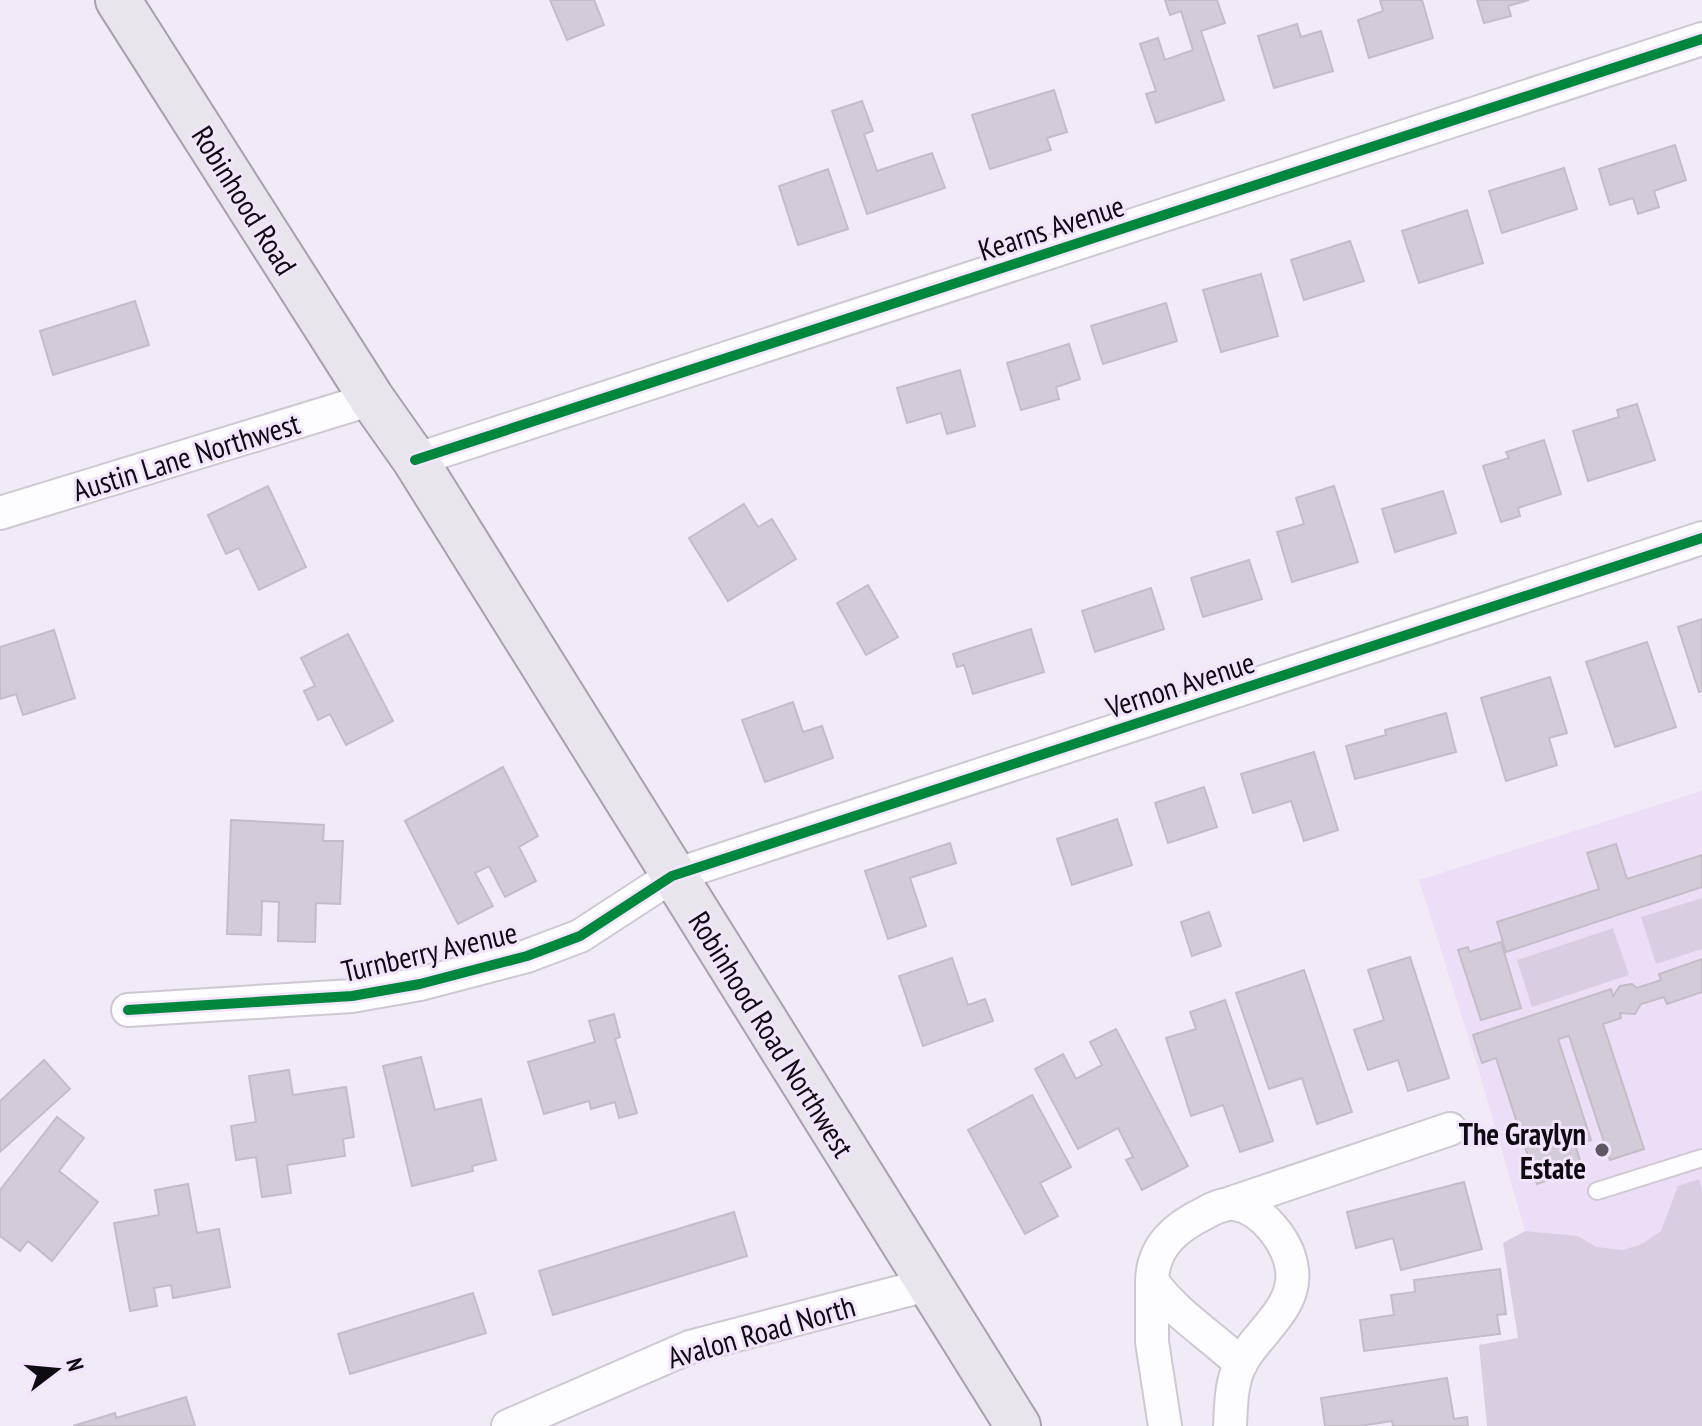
<svg xmlns="http://www.w3.org/2000/svg" width="1702" height="1426" font-family="'PT Sans Narrow',sans-serif">
  <style>
    .built { fill: #ecdef6 }
    .green { fill: #d9cee1 }
    .building { fill: #d2cbd8; stroke: #c3bdc8; stroke-width: 2 }
    .lines { fill: none; stroke-linecap: round; stroke-linejoin: round }
    .lane-casing { stroke: #cec8d2; stroke-width: 20 }
    .street-casing { stroke: #cec8d2; stroke-width: 36 }
    .primary-casing { stroke: #a99fb0; stroke-width: 48 }
    .lane { stroke: #fdfcfe; stroke-width: 16 }
    .street { stroke: #fdfcfe; stroke-width: 32 }
    .primary { stroke: #e9e5ed; stroke-width: 44 }
    .cycleway-casing { stroke: #f2e4fd; stroke-width: 15 }
    .cycleway { stroke: #00873e; stroke-width: 10 }
    .poi-dot { fill: #5d5862; stroke: #f2e4fd; stroke-width: 3 }
    .labels { text-anchor: middle; dominant-baseline: central; stroke-width: 6; stroke-linejoin: round; paint-order: stroke }
    .street-label { font-size: 30px; fill: #0e0a12; stroke: #f2e4fd }
    .poi-label { font-size: 30px; font-weight: bold; fill: #0e0a12; stroke: #f2e4fd; text-anchor: end }
  </style>
  <rect width="100%" height="100%" fill="#f1eaf7"/>
  <path class="built" d="M1702,791V1426L1579,1236L1525,1231L1478,1068L1419,880Z"/>
  <path class="green" d="M1702,898V949L1656,964L1641,917Z
    M1613,928L1629,975L1532,1007L1517,960Z
    M1699,1179L1702,1189V1426H1487L1479,1345L1518,1338L1503,1243L1525,1231L1578,1236L1596,1247L1623,1250L1642,1244L1661,1231L1678,1186Z"/>
  <path class="building" d="M550,0H594L604,25L567,40Z
    M1165,0H1217L1225,23L1201,31L1224,100L1156,123L1146,94L1156,91L1140,44L1158,38L1165,60L1193,50L1181,11L1170,15Z
    M1380,0H1422L1433,38L1369,58L1358,20L1383,11Z
    M1477,0H1529L1508,6L1511,16L1484,23Z
    M1297,24L1301,37L1321,31L1333,71L1274,88L1258,36Z
    M1054,90L1067,132L1047,138L1051,150L990,169L972,115Z
    M862,101L873,131L864,134L877,171L932,153L945,188L867,214L832,111Z
    M1675,145L1686,180L1654,191L1659,207L1638,214L1633,198L1610,205L1599,169Z
    M1564,168L1577,209L1502,233L1489,191Z
    M828,169L848,229L798,245L779,186Z
    M1467,210L1483,263L1419,283L1402,231Z
    M1350,241L1364,281L1304,300L1291,260Z
    M1261,274L1278,336L1221,352L1203,290Z
    M135,301L149,345L53,375L40,331Z
    M1166,303L1177,341L1103,364L1091,326Z
    M1069,344L1080,379L1056,387L1059,399L1021,410L1007,363Z
    M960,370L975,426L947,434L941,413L907,423L897,388Z
    M1637,404L1655,460L1588,481L1573,431L1619,417L1617,410Z
    M1544,440L1561,494L1518,508L1520,516L1501,522L1483,466L1509,458L1506,452Z
    M268,486L306,567L259,590L239,548L226,554L208,515Z
    M1334,486L1358,562L1292,582L1277,532L1304,524L1296,498Z
    M1443,491L1456,533L1395,552L1382,509Z
    M744,504L758,527L772,519L796,559L728,601L689,538Z
    M1249,560L1262,599L1203,617L1191,578Z
    M868,585L898,637L866,655L837,603Z
    M1151,588L1164,629L1095,652L1082,611Z
    M1702,619V691L1699,692L1678,627Z
    M1031,629L1044,672L973,694L964,665L957,667L953,654Z
    M54,630L75,698L23,715L16,694L0,699V647Z
    M348,634L393,721L346,745L330,714L318,720L304,691L315,686L301,658Z
    M1647,642L1676,727L1615,747L1586,662Z
    M1550,677L1567,733L1549,738L1557,765L1506,781L1481,698Z
    M793,702L803,732L822,726L833,758L765,782L742,720Z
    M1446,713L1456,752L1355,779L1346,746L1386,735L1385,730Z
    M1314,752L1338,830L1304,841L1291,801L1253,813L1241,774Z
    M503,767L538,836L519,847L536,881L505,897L489,866L475,873L493,906L458,924L405,821Z
    M1204,787L1217,827L1168,843L1155,803Z
    M1117,819L1132,865L1072,885L1057,839Z
    M231,820L324,825L323,841H343L340,904L316,903L315,942L278,941L279,902L262,901L261,935L227,934Z
    M950,843L956,863L910,878L926,926L888,939L865,871Z
    M1616,844L1627,879L1702,855V887L1506,952L1497,922L1599,889L1587,853Z
    M1209,912L1221,946L1192,956L1181,922Z
    M1501,942L1521,1008L1481,1020L1458,950L1468,947L1469,952Z
    M1410,957L1449,1078L1408,1091L1398,1060L1368,1070L1354,1030L1384,1020L1368,970Z
    M952,958L968,1005L985,999L993,1021L923,1046L899,976Z
    M1702,959V992L1667,1004L1664,997L1641,1004L1635,1014L1620,1013L1621,1018L1603,1024L1644,1149L1610,1160L1569,1036L1558,1039L1591,1140L1575,1145L1583,1169L1537,1184L1496,1058L1482,1063L1473,1035L1611,989L1613,996L1620,986L1632,984L1637,988L1661,980L1659,974Z
    M1304,970L1352,1112L1317,1124L1302,1078L1269,1089L1236,993Z
    M1225,1000L1273,1141L1240,1152L1223,1105L1191,1116L1166,1038L1196,1029L1190,1012Z
    M614,1014L620,1037L615,1039L637,1113L619,1118L615,1102L591,1109L589,1101L544,1114L528,1062L595,1042L589,1021Z
    M1116,1029L1188,1166L1142,1190L1126,1160L1133,1157L1118,1128L1078,1149L1035,1069L1063,1054L1076,1079L1102,1065L1090,1042Z
    M421,1057L435,1110L481,1099L496,1160L472,1166L473,1171L412,1186L383,1066Z
    M44,1060L70,1089L0,1152V1101Z
    M289,1070L293,1095L346,1087L354,1137L343,1139L345,1156L287,1165L291,1193L262,1197L256,1157L236,1160L231,1126L256,1122L249,1076Z
    M1032,1095L1071,1167L1040,1183L1058,1216L1025,1234L968,1130Z
    M57,1117L84,1138L59,1171L98,1202L52,1261L28,1241L20,1251L0,1236V1190Z
    M1464,1182L1482,1249L1401,1270L1393,1238L1356,1248L1347,1212Z
    M188,1184L197,1233L219,1229L230,1287L173,1298L171,1285L154,1288L157,1306L130,1311L114,1223L159,1215L155,1190Z
    M734,1212L747,1256L553,1315L539,1271Z
    M1500,1269L1506,1314L1497,1315L1500,1334L1364,1351L1360,1320L1394,1315L1391,1295L1415,1292L1414,1280Z
    M473,1293L486,1333L350,1374L338,1334Z
    M1447,1378L1454,1419L1467,1417L1468,1426H1393L1392,1421L1360,1426H1325L1321,1398Z
    M186,1397L195,1426H73L115,1413L116,1418Z"/>
  <g class="lines">
    <defs>
      <path id="lane" d="M1597,1191L1702,1158"/>
      <path id="street" d="M415,460L1702,39
        M0,513L372,399
        M128,1010L352,996L420,984L527,956L580,936L672,876L1702,538
        M1231,1203L1450,1129
        M1152,1281V1342L1165,1426
        M508,1426L690,1347L930,1284
        M1230,1426C1231,1406 1231,1383 1240,1365C1255,1334 1297,1309 1292,1270C1289,1243 1263,1208 1234,1204C1226,1203 1213,1208 1205,1213C1176,1227 1153,1246 1152,1281C1175,1314 1212,1336 1241,1364"/>
      <path id="primary" d="M118,0L372,399L415,460L1018,1426"/>
    </defs>
    <use href="#lane" class="lane-casing"/>
    <use href="#street" class="street-casing"/>
    <use href="#primary" class="primary-casing"/>
    <use href="#lane" class="lane"/>
    <use href="#street" class="street"/>
    <use href="#primary" class="primary"/>
    <defs>
      <path id="cycleway" d="M415,460L1702,39
        M128,1010L352,996L420,984L527,956L580,936L672,876L1702,538"/>
    </defs>
    <use href="#cycleway" class="cycleway-casing"/>
    <use href="#cycleway" class="cycleway"/>
  </g>
  <circle class="poi-dot" cx="1602" cy="1150" r="8"/>
  <g class="labels">
    <g class="street-label">
      <text transform="translate(245 200) rotate(58)">Robinhood Road</text>
      <text transform="translate(1051 227) rotate(-18)">Kearns Avenue</text>
      <text transform="translate(186 456) rotate(-17)">Austin Lane Northwest</text>
      <text transform="translate(1180 684) rotate(-18)">Vernon Avenue</text>
      <text transform="translate(429 951) rotate(-13)">Turnberry Avenue</text>
      <text transform="translate(772 1034) rotate(58)">Robinhood Road Northwest</text>
      <text transform="translate(761 1331) rotate(-16)">Avalon Road North</text>
    </g>
    <g class="poi-label">
      <text x="1586" y="1133">The Graylyn<tspan x="1586" dy="34">Estate</tspan></text>
    </g>
  </g>
  <g transform="translate(56 1370) rotate(74)" stroke="#f2e4fd" stroke-width="6" paint-order="stroke">
  <path d="M0-6L14 30L0 20L-14 30Z" fill="#0e0a12"/>
  <text y="-12" font-size="22" font-weight="bold" text-anchor="middle" fill="#0e0a12">N</text>
  </g>
</svg>
